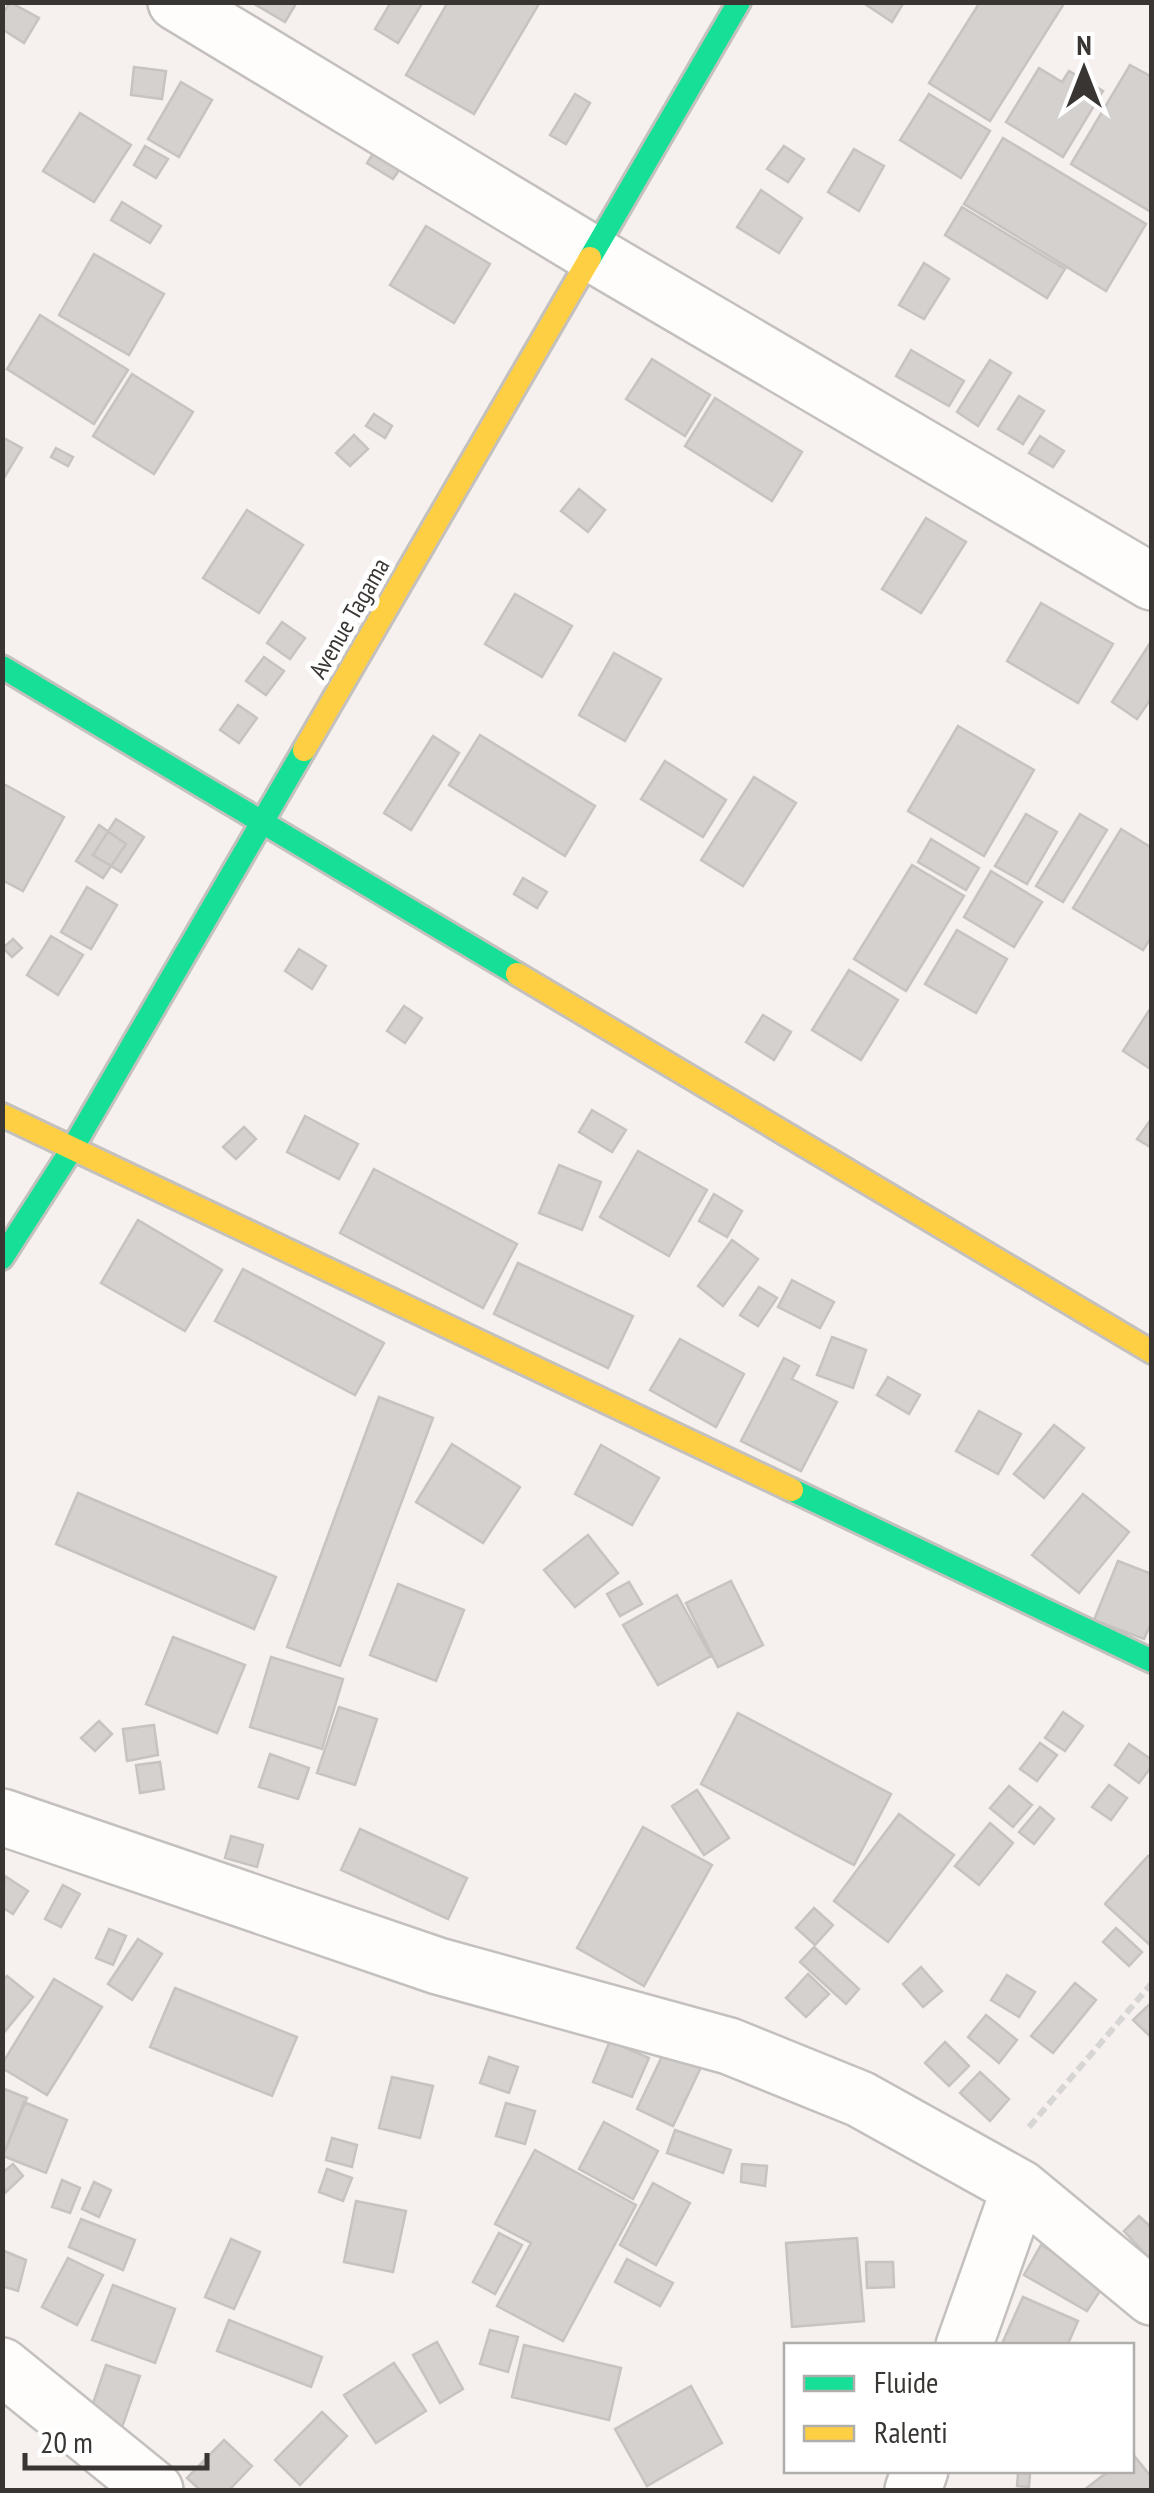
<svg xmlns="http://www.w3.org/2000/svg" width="1154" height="2493" font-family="'PT Sans Narrow',sans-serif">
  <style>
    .building { fill: #d4d1ce; stroke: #c7c3c1; stroke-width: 2.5 }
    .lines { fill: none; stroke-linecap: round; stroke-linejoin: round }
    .street-casing { stroke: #c4c0be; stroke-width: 60 }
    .fast-casing { stroke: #c4c0be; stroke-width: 28 }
    .slow-casing { stroke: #c4c0be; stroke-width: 28 }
    .path { stroke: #d7d6d4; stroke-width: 6; stroke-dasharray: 10 5; stroke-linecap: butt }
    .street { stroke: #fefdfc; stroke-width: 55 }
    .fast { stroke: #16e098; stroke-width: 22 }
    .slow { stroke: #ffcf43; stroke-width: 22 }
    .labels { text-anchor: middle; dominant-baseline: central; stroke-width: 10; stroke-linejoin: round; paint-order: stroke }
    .street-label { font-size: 25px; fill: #393533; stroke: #fff }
  </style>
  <rect width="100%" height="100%" fill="#f6f1ee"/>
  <path class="building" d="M10,2L39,18L24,43L2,29V15Z
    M251,2H297L285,22Z
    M391,2H423L398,43L375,29Z
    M448,2H540L474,114L406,75Z
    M862,2H904L892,22Z
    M980,2H1065L990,121L929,83Z
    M1130,65L1152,77L1151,212L1071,164Z
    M134,67L166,71L162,99L131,95Z
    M1039,68L1062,82L1069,71L1103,91L1063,157L1006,122Z
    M181,82L212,100L179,157L148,139Z
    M575,94L590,103L566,144L550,135Z
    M929,94L990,131L961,178L900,140Z
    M80,113L131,145L94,202L43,171Z
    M386,133L412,151L393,179L367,163Z
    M1003,138L1146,224L1106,291L964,204Z
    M145,146L168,159L156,178L134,165Z
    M784,146L804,159L788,182L767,169Z
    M854,149L884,166L859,211L828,192Z
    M761,190L802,218L779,253L737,227Z
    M122,202L161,226L150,243L111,220Z
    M962,207L1065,269L1047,298L945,235Z
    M426,226L490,264L454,323L390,285Z
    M94,254L164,294L129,355L59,315Z
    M924,263L949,279L924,319L899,305Z
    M40,315L128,370L94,424L7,369Z
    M911,350L964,381L949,406L896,376Z
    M652,359L710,395L685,436L626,399Z
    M990,360L1011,373L978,426L957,412Z
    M132,374L193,412L154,474L93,436Z
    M1019,396L1044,411L1023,444L998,429Z
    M715,398L802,452L772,501L685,446Z
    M374,414L392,426L385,438L366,426Z
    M354,435L368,449L350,466L336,453Z
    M1040,436L1064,451L1053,467L1029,453Z
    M2,437L22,448L4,478H2Z
    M56,448L73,457L68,466L51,457Z
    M579,489L605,510L588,532L561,511Z
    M247,510L303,545L259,613L203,578Z
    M926,518L966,542L921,613L882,589Z
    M515,594L572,626L542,677L485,644Z
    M1041,603L1113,644L1078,703L1007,661Z
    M282,622L305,638L290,659L267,643Z
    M1152,640V697L1137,719L1112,702Z
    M614,653L661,679L625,741L579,715Z
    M264,657L284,671L266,695L246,681Z
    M238,705L257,718L239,743L220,730Z
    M958,726L1034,770L984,856L908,811Z
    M480,735L595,806L565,856L449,785Z
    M433,736L459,753L411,830L384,813Z
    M665,761L726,800L703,837L641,799Z
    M754,777L796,803L743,886L701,860Z
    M2,783L64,817L23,891L2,880Z
    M1026,814L1057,832L1027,884L995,866Z
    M1080,814L1107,830L1063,902L1036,886Z
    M116,819L144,837L121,872L93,855Z
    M99,825L126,844L103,878L76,861Z
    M1121,829L1152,848V936L1143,950L1073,908Z
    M931,839L979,868L966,890L918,862Z
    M912,865L964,896L906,991L854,959Z
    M991,871L1042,902L1014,947L964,917Z
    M523,878L547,892L537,908L514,894Z
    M87,887L117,905L91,949L61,932Z
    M957,930L1007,959L976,1013L925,984Z
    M51,936L83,955L58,995L27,975Z
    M13,939L22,948L12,957L3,948Z
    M299,949L326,966L312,989L285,971Z
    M849,970L898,1000L861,1060L812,1030Z
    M404,1006L422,1018L405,1043L387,1031Z
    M1152,1006V1070L1123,1051Z
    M763,1015L791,1032L774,1060L746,1042Z
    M592,1110L626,1130L612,1152L579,1132Z
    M305,1116L358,1144L339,1179L287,1152Z
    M1152,1118V1148L1137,1139Z
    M244,1127L256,1139L236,1159L223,1147Z
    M638,1151L707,1190L669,1256L600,1217Z
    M559,1165L601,1182L582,1230L539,1213Z
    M374,1169L517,1244L483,1308L340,1233Z
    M714,1194L742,1211L727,1237L699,1221Z
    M138,1220L222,1270L185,1331L101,1283Z
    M732,1240L758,1259L723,1306L698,1286Z
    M518,1263L633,1316L608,1368L494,1314Z
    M243,1269L384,1343L355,1395L215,1321Z
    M792,1280L834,1302L820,1328L778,1307Z
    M759,1287L777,1298L758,1326L740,1315Z
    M832,1337L866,1350L853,1388L817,1375Z
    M680,1339L744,1374L716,1427L650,1390Z
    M784,1358L799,1366L792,1379L837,1402L801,1471L741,1441Z
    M888,1377L920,1395L909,1414L877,1395Z
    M379,1397L433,1418L340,1666L287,1647Z
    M979,1411L1021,1434L998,1474L956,1451Z
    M1054,1425L1084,1448L1044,1498L1014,1474Z
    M452,1444L520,1487L483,1543L416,1502Z
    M601,1445L659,1478L632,1525L575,1494Z
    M78,1493L276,1577L254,1629L56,1544Z
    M1083,1494L1129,1532L1079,1593L1032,1555Z
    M588,1535L618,1573L575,1607L544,1570Z
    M1118,1561L1152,1574V1621L1144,1639L1094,1620Z
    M731,1581L763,1645L718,1667L686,1603Z
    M629,1582L642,1604L620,1616L607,1594Z
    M398,1584L464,1610L436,1681L370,1655Z
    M677,1595L711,1656L658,1685L623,1625Z
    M173,1637L245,1665L217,1733L146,1704Z
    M271,1657L343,1679L322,1749L250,1727Z
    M339,1707L377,1719L355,1785L317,1773Z
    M1063,1712L1083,1726L1065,1751L1045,1738Z
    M738,1713L891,1794L854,1865L701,1784Z
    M99,1721L112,1734L95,1751L81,1738Z
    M154,1725L158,1755L127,1761L123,1729Z
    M1040,1743L1057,1755L1037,1781L1020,1769Z
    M1129,1744L1152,1760V1766L1139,1783L1115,1765Z
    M270,1754L309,1768L298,1799L259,1787Z
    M160,1762L164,1789L140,1793L136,1765Z
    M1109,1785L1127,1798L1111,1820L1092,1807Z
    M1009,1786L1032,1805L1013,1827L990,1808Z
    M697,1790L729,1838L704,1855L672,1806Z
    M1040,1807L1054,1819L1034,1844L1019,1832Z
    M899,1814L954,1855L888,1942L834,1901Z
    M990,1823L1013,1843L979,1885L955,1866Z
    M643,1827L712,1865L644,1986L577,1948Z
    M360,1829L467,1878L448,1919L341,1870Z
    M231,1836L263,1845L257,1867L225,1858Z
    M1148,1856L1152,1859V1947L1105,1904Z
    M5,1876L28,1891L13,1914L2,1907Z
    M63,1885L80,1894L61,1927L45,1919Z
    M814,1908L833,1925L815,1945L796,1928Z
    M1116,1928L1142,1952L1129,1966L1103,1942Z
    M109,1929L126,1936L113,1965L96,1958Z
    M138,1939L162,1954L132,2000L108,1984Z
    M814,1947L859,1989L846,2004L800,1962Z
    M921,1967L942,1991L923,2007L903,1984Z
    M808,1974L829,1994L806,2017L786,1998Z
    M1007,1975L1035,1992L1019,2017L991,2000Z
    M7,1976L33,1997L2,2035V1981Z
    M54,1979L102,2007L47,2095L2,2068V2064Z
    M1075,1983L1096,2000L1053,2053L1031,2036Z
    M175,1988L297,2037L272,2096L150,2047Z
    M1152,2002V2038L1133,2020Z
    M986,2015L1017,2040L999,2063L968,2037Z
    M610,2041L649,2058L632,2097L593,2082Z
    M945,2042L969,2066L949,2086L925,2063Z
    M666,2048L702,2065L673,2126L637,2109Z
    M489,2057L518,2067L509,2093L480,2083Z
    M980,2072L1009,2099L990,2121L960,2093Z
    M392,2077L433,2086L420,2138L379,2128Z
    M2,2088L27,2098L3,2156H2Z
    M24,2102L67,2120L46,2173L3,2156Z
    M506,2103L535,2111L525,2144L496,2136Z
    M604,2122L658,2151L633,2199L579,2169Z
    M675,2130L731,2150L723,2173L667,2153Z
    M332,2138L357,2145L352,2167L326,2160Z
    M535,2150L636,2205L563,2341L497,2306L531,2243L495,2224Z
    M13,2164L23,2176L5,2193L2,2173Z
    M742,2164L767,2166L765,2186L741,2182Z
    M327,2169L352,2178L343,2201L319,2192Z
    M62,2180L80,2188L70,2213L52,2207Z
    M94,2182L111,2190L99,2217L82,2209Z
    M653,2183L690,2203L656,2265L620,2245Z
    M356,2201L406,2211L393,2272L344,2262Z
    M1139,2216L1152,2228L1150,2259L1124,2231Z
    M81,2219L135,2240L123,2270L69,2247Z
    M499,2233L522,2245L495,2294L473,2282Z
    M857,2238L864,2321L792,2327L786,2243Z
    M231,2239L260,2252L234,2309L205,2297Z
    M1041,2245L1105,2283L1087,2311L1024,2275Z
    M2,2250L26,2260L18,2291L2,2286Z
    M68,2258L103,2275L77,2325L42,2307Z
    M627,2259L673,2283L660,2306L615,2282Z
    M866,2262H893L894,2287L867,2288Z
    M113,2285L175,2309L155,2363L92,2340Z
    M1023,2297L1078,2321L1067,2346H1001Z
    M229,2320L322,2357L311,2387L217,2351Z
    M490,2330L518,2337L508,2372L480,2364Z
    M437,2342L463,2389L440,2403L413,2355Z
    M524,2345L621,2368L609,2420L512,2397Z
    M394,2363L426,2411L376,2443L344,2395Z
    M106,2365L140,2376L120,2433L87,2421Z
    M691,2386L722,2443L647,2486L615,2429Z
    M322,2412L347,2436L300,2485L275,2460Z
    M224,2440L252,2466L229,2490H200L187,2478Z
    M1132,2453L1152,2478V2490H1084L1110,2470H1132Z
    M1018,2473L1030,2474L1029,2487L1017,2486Z"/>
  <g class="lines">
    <defs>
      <path id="street" d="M176,2L591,253L1152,582
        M2,1817L438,1966L729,2046L860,2099L1020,2188L1152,2297
        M964,2346L1020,2188
        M2,2366L155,2490
        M913,2490L920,2470"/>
      <path id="fast" d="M590,258L739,2
        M2,667L517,974
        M2,1258L72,1149L304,750
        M792,1490L1152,1661"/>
      <path id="slow" d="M304,750L590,258
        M517,974L1152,1352
        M2,1115L792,1490"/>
    </defs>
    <use href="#street" class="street-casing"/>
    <use href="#fast" class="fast-casing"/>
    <use href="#slow" class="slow-casing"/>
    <path class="path" d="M1029,2127L1152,1983"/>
    <use href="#street" class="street"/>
    <use href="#fast" class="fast"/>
    <use href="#slow" class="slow"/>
  </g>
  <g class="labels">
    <g class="street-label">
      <text transform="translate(349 618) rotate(-60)">Avenue Tagama</text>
    </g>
  </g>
  <rect width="1154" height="2493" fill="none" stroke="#393533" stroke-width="10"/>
  <rect x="784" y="2343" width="350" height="130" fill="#ffffff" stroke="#b0aead" stroke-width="2.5"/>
  <rect x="804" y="2376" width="50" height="15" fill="#16e098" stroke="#b0aead" stroke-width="2.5"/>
  <text x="874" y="2393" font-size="30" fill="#393533">Fluide</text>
  <rect x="804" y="2426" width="50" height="15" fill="#ffcf43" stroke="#b0aead" stroke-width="2.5"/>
  <text x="874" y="2443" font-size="30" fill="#393533">Ralenti</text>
  <g transform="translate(1084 70)" stroke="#ffffff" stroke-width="8" paint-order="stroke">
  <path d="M0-8L18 38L0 25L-18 38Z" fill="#393533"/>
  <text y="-15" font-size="28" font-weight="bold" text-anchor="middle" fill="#393533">N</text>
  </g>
  <path d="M25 2453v15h182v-15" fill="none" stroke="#393533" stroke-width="5"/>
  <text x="40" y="2453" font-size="30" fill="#393533" stroke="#ffffff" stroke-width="8" paint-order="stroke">20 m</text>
</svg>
